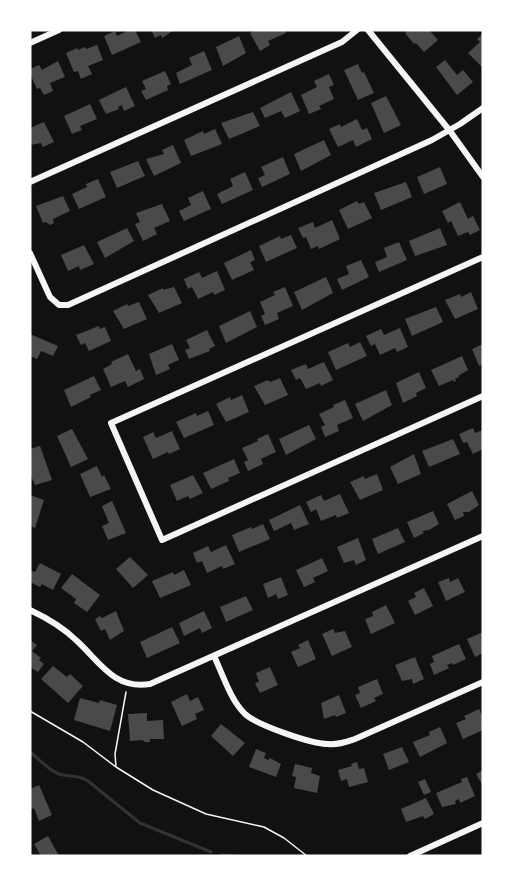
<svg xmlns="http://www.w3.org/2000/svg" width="513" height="886" font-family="Literata,serif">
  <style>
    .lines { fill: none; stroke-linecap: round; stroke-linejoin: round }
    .stream { stroke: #333; stroke-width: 3 }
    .building { fill: #4a4a4a }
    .path { stroke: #f5f5f5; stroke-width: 1.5 }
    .minor { stroke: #f5f5f5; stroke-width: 6 }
  </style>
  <rect width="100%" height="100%" fill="#111"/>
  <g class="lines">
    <path class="stream" d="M30,752C39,759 48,770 59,774C70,778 76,773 88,781L140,823L211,852
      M222,855L233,856"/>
  </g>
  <path class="building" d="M129,30H135L141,42L112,55L104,36L115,31L117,36Z
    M151,30H174L162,38L161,35L155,38Z
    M256,30H285L286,33L268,41L270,45L260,51L250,33Z
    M408,30H429L438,40L424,52L416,43L414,44L405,33Z
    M483,33V68L468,53L480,42L477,39Z
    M239,36L246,53L223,66L216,47Z
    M97,45L103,60L88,66L92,74L81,79L78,71L74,72L66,53L77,48L78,50L85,47L86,49Z
    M204,51L212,70L180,84L176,73L192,65L189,58Z
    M445,60L457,75L463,70L473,82L457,95L436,67Z
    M58,61L65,77L50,83L53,91L44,95L40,88L37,89L30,74V69L39,65L42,70Z
    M358,64L362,73L364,72L374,93L358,100L344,70Z
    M165,71L171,84L167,86L168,90L146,100L141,91L146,89L142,81Z
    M329,74L334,85L329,87L334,99L319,106L321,109L309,114L301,95L317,87L314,81Z
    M126,87L135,106L124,111L122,105L118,107L119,109L106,114L99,100Z
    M291,92L300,111L285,118L281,111L265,118L260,108Z
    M386,96L401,125L384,133L371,103Z
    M90,104L97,119L80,126L82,130L72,134L64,116Z
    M253,112L260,126L229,139L221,123Z
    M357,119L362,130L367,128L372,139L356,147L353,140L338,147L329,129L340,124L341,127Z
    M44,122L54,142L43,147L41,143L30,145V128Z
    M215,129L222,144L191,156L184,140L203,131L204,134Z
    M324,140L331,155L301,171L294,154Z
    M173,145L181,163L154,176L146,159L164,154L162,150Z
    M283,157L290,174L262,187L258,178L265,175L261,167Z
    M138,161L145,176L117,188L110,172Z
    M440,167L447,184L424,194L417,177Z
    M245,172L253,190L222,204L217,194L233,186L230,179Z
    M98,179L106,197L79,209L72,194L87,187L86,184Z
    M406,182L412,197L381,210L374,193Z
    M203,191L211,209L184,221L179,211L191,205L188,198Z
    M63,196L70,211L53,219L54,223L50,225L46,222L43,223L36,206Z
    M357,201L359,204L364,202L372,218L348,229L339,210Z
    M460,202L468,219L473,216L480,230L470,235L468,232L458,236L451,221L448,223L442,211Z
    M162,204L170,221L154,228L157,234L143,241L135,224L140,222L136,213Z
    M332,220L340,239L319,249L318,246L311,249L306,237L303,238L298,228L313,222L315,228Z
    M127,228L134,241L105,258L97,242Z
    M440,228L447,245L415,256L409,241Z
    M291,235L297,248L266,262L259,246L280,236L281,239Z
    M399,242L407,260L379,272L375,262L387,257L384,248Z
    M84,245L94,264L80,270L79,266L68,271L61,255Z
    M251,250L255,260L250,262L254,270L232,280L224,263Z
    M361,260L369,277L342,290L337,279L349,274L346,266Z
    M217,271L225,290L214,295L213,292L198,299L192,287L188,289L184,279L199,272L202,278Z
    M326,277L333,293L302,310L294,292Z
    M174,287L182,303L159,313L148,295L163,288V290Z
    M285,287L293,306L277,313L279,319L265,325L261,316L265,314L260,302L275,295L273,292Z
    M471,292L478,309L455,319L445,300L460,294L461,297Z
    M139,302L147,319L124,329L113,311L127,304L128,306Z
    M436,307L443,322L412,336L405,319Z
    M250,311L257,327L226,343L219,326Z
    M99,326L100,329L105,327L111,341L89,351L85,343L81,345L76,335Z
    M400,328L408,347L397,352L395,348L380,355L375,344L371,346L366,336L381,329L384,335Z
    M207,330L215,346L209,349L210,351L189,359L185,350L190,348L186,340Z
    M30,334L58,346L53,356L41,351L37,359L30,356Z
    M360,342L367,356L336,370L328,352L348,343L350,347Z
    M172,344L179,360L168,365L170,369L156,375L149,354Z
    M483,344V364L479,366L472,349Z
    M128,354L136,371L140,369L144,379L128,387L125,381L111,387L103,369L112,364L111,362Z
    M462,356L468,370L458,376L459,377L455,379L456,381L454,382L453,380L439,386L431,370Z
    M324,362L333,380L321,386L320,383L306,389L300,378L296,380L291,370L306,364L308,369Z
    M419,372L426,388L416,393L417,396L403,403L396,383Z
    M94,376L101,390L90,395L91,397L71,407L64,390Z
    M280,378L288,395L265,405L254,386L268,380L270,382Z
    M386,390L392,405L363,421L355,404Z
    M242,395L249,412L226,422L216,404L230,397L231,400Z
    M345,400L353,418L337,425L339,431L325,437L321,427L325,425L319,414L334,407L333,405Z
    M208,411L214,425L184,438L176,422L196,413L197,416Z
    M309,425L316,439L286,455L279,439Z
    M473,428L475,433L483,430V449L473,454L467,442L463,443L459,434Z
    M72,429L88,459L71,467L57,436Z
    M172,431L180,449L169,454L168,452L153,459L143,437L153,432L156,438Z
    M268,434L276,452L261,459L263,464L248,471L244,462L248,460L242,448L258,441L257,439Z
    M453,439L460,454L429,467L422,451Z
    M40,446L52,480L35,485L30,474V449Z
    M414,454L421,474L398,484L390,467Z
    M234,459L240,473L228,478L229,481L211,489L203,473Z
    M97,466L102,477L104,475L111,489L90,497L80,474Z
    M377,474L383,490L360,500L350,482L364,476L365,479Z
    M193,475L203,493L190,499L188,496L177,501L170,485Z
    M472,491L479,505L469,512H463L464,516L455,520L447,504Z
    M340,494L349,513L337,518L336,515L321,521L316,509L311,512L306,502L321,495L324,501Z
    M30,495L44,500L35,528L30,526Z
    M112,501L126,533L108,540L102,526L109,523L102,506Z
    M300,505L309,524L294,530L291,523L274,531L269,520Z
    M433,511L439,524L429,530L422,531L424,533L414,538L407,522Z
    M263,524L270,539L239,552L232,535L251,527L252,529Z
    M398,528L405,542L378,554L372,539Z
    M358,538L366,560L356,565L354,560L344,563L337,547Z
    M226,545L235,564L223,569L222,566L207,573L202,561L197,563L193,553L208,546L211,552Z
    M130,557L148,575L133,588L116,569Z
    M322,558L328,571L313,578L315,582L304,587L296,570Z
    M40,563L61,574L53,590L42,584L40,587L30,582V570L35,572Z
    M184,570L191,585L160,598L152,581L173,572L174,575Z
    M72,574L100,595L87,612L74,603L76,599L61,588Z
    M281,577L288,595L278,599L276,594L268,598L263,584Z
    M449,578L450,582L458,578L465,592L446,601L438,582Z
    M424,588L433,606L415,615L408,601L416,597L414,593Z
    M246,596L253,610L226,622L220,607Z
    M386,605L395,623L371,634L365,619L373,616L372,612Z
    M116,611L124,631L110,640L105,629L101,631L95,619L100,616L102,618Z
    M204,611L212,628L202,633L200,628L184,636L179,623Z
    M172,627L180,643L147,658L140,642Z
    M333,629L335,633L345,631L352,647L332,656L322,634Z
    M483,632V653L475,657L467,639Z
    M30,640L37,645L32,651L41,658L39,660L44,664L38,672L30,667Z
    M308,640L316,659L298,667L291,652L300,648L298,645Z
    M459,644L466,659L453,665L452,663L447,665L449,668L434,675L430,664L434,662L432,656Z
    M415,657L424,679L413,684L412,679L402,681L395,665Z
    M53,666L67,677L70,674L83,686L68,703L41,679Z
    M270,667L278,685L260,693L255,683L259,682L256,673Z
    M377,679L383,694L374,698L376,701L361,708L355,695L360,693L358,687Z
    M187,694L190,701L198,697L204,710L195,714L197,719L182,726L171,702Z
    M339,695L346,713L336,717L335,715L324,719L321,703Z
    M80,698L99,703L100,700L117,705L110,731L74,720Z
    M479,709L483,718V730L463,739L456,723L466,719L464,716Z
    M147,713V721L163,720L164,739H150V742H144L143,740L130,741L128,714Z
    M221,724L245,743L233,756L211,736Z
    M440,727L447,743L420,757L413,742L430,735L429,732Z
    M402,747L409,762L389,770L383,754Z
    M256,749L266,753L264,758L268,760L270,758L281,764L276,777L249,767Z
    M357,762L359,769L364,768L368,782L349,787L347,779L341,781L338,770L352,766L351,764Z
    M295,764L312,768L311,773L320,776L317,793L294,788L296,777L292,776Z
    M483,770V786L476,774Z
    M467,777L475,796L460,803L459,799L455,801L456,804L442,807L436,793L462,782L461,779Z
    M425,779L431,792L424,795L418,782Z
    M39,785L52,815L39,821L34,808L30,810V789Z
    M426,798L434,814L425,819L423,816L406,822L401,809Z
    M48,836L59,856H41L34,844Z"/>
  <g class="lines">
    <path class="path" d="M30,711L83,742L116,767L153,790L206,814L264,827L284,838L307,856
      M116,767L115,754L126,692"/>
    <path class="minor" d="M368,30L450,131L483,177
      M30,43L59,30
      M30,182L342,42L357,30
      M30,253L50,297L59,305H68L432,140L460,124L483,108
      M483,257L111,423L162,540L483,396
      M30,610C47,618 63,627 77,641C99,661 114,690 150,684L483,536
      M214,656C223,675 230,699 245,714C257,725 311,744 328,744C338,745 346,742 355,739L483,682
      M410,856L483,823"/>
  </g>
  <rect width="513" height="886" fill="none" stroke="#ffffff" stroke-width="63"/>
</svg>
